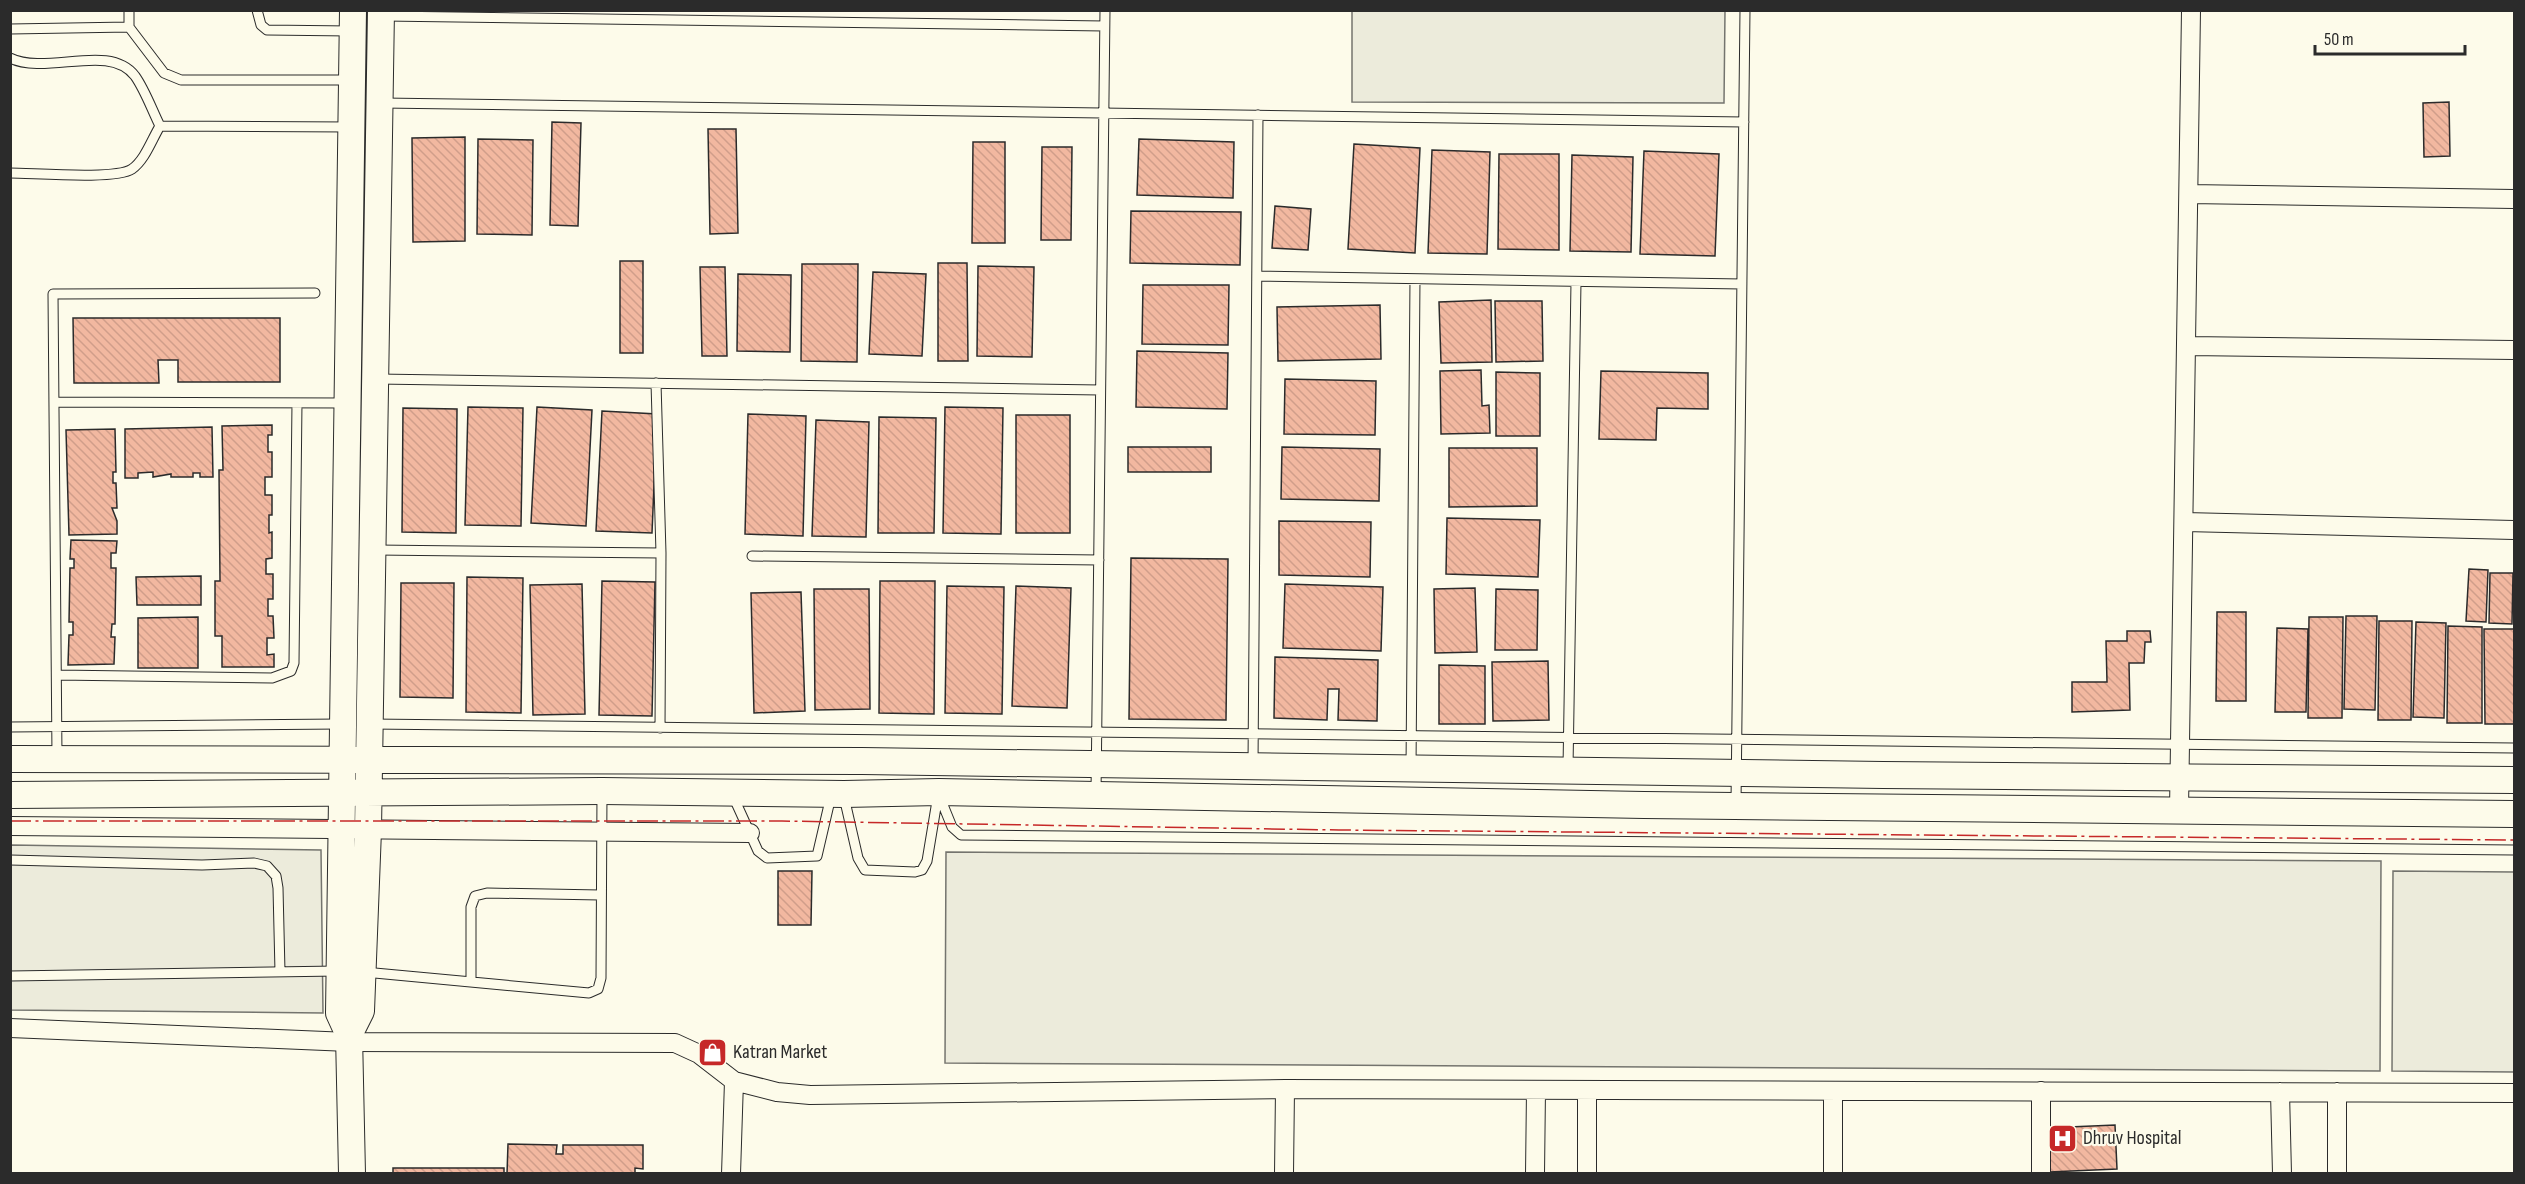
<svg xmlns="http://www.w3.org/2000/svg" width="2525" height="1184" font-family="'Sofia Sans Condensed',sans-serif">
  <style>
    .green { fill: #ecebdb; stroke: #74746e; stroke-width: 1.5 }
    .building { fill: url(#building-back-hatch); stroke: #2b2b2b; stroke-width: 1.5 }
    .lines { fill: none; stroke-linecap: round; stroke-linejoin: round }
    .lane-casing { stroke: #2b2b2b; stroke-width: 11 }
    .street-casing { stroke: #2b2b2b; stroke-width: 20 }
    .secondary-casing { stroke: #2b2b2b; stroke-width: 28 }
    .lane { stroke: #fdfbea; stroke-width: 9 }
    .street { stroke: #fdfbea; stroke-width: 18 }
    .secondary { stroke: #fdfbea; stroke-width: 26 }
    .power { stroke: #c62828; stroke-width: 1.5; stroke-dasharray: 21 4.5 3 4.5; stroke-linecap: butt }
    .labels { text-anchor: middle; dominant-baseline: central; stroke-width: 4.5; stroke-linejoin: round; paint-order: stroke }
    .poi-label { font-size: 20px; fill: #2b2b2b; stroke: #fdfbea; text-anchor: start }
  </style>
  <defs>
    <pattern id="building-back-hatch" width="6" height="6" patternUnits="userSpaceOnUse" patternTransform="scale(1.5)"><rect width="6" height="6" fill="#f2b8a0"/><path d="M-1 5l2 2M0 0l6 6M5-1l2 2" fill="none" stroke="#d09e8a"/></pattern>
  </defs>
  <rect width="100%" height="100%" fill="#fdfbea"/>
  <path class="green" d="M1352,11H1725L1724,103L1352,102Z
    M11,845L321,850L323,1013L11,1010Z
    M946,852L2381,861L2380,1071L945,1063Z
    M2393,871L2514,872V1072L2392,1071Z"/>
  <path class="building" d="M2449,102L2450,156L2424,157L2423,103Z
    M552,122L581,123L578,226L550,225Z
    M708,129H736L738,233L710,234Z
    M465,137V241L413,242L412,138Z
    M478,139L533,140L532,235L477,234Z
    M1139,139L1234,142L1233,198L1137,195Z
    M973,142H1005V243H972Z
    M1354,144L1420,148L1415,253L1348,249Z
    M1042,147H1072L1071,240H1041Z
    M1432,150L1490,152L1487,254L1428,253Z
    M1644,151L1719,154L1715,256L1640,254Z
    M1499,154H1559V250L1498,249Z
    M1572,155L1633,157L1631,252L1570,251Z
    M1275,206L1311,209L1308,250L1272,248Z
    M1131,211L1241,212L1240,265L1130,263Z
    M620,261H643V353H620Z
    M938,263H967L968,361H938Z
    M802,264H858L857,362L801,361Z
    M978,266L1034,267L1032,357L977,356Z
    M700,267H725L727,356H702Z
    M873,272L926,274L922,356L869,354Z
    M738,274L791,275L790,352L737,351Z
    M1143,285H1229L1228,345L1142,344Z
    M1491,300L1492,362L1441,363L1439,302Z
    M1495,301H1542L1543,361L1496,362Z
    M1380,305L1381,359L1278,361L1277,307Z
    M73,318H280V382H178V360H158L159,383H74Z
    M1137,351L1228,353L1227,409L1136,407Z
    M1481,370L1482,406L1489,405L1490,433L1441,434L1440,371Z
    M1601,371L1708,373V409L1657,408L1656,440L1599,439Z
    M1496,372L1540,373V436H1496Z
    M1285,379L1376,381L1375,435L1284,434Z
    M468,407L523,408L521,526L465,525Z
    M537,407L592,410L586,526L531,523Z
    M945,407L1003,408L1001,534L943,533Z
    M403,408L457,409L456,533L402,532Z
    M602,411L657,414L652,533L596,531Z
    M748,414L806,416L803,536L745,534Z
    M1016,415H1070V533H1016Z
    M879,417L936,418L934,533H878Z
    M816,420L869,422L866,537L812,536Z
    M272,425V435H268V452H272V477H265V495H272V515H269V533L272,532V558L266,559V574H273V599H268V616H273L274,638H267V655L274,654V667H222V636H215V581H220L219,470H223L222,426Z
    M212,427L213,477H200V473H193V477H171V474L153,477V472L138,473V478H125V429Z
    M115,429L116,472H113V483H116L117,508H112L117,521V534L69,535L66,430Z
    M1128,447H1211V472H1128Z
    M1282,447L1380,449L1379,501L1281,499Z
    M1449,448H1537V506L1449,507Z
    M1447,518L1540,520L1538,577L1446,574Z
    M1279,521L1371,522L1370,577L1279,575Z
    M71,540L117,541L116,553H111V568H116L115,624H112L111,637H115L114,664L68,665L69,635H73V622H69L70,568H74V559H70Z
    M1131,558L1228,559L1226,720L1129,719Z
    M2469,569L2488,570L2486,622L2466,621Z
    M2490,573H2513L2512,624L2489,623Z
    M201,576V605H137L136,577Z
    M467,577L523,578L521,713L466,712Z
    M602,581L655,582L652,716L599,715Z
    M880,581H935L934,714L879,713Z
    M401,583H454L453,698L400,697Z
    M582,584L585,714L533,715L530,585Z
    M1285,584L1383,587L1381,651L1283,648Z
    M947,586L1004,587L1002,714L945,713Z
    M1016,586L1071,588L1067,708L1012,706Z
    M1475,588L1477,652L1435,653L1434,589Z
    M814,589H869L870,709L815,710Z
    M1496,589L1538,590L1537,650H1495Z
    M801,592L805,711L754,713L751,593Z
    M2217,612H2246V701H2216Z
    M2346,616H2377L2375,710L2344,709Z
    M198,617V668H138V618Z
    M2309,617H2343L2342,718H2308Z
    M2379,621H2412L2411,720H2378Z
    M2416,622L2446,623L2444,718L2413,717Z
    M2448,626L2482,627V723H2447Z
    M2277,628L2308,629L2306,712H2275Z
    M2484,629H2514V724H2485Z
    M2127,631H2150L2151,642H2145L2144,663H2129L2130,710L2072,712V682H2107L2106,641H2127Z
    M1275,657L1378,660L1377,721L1338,720L1339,689H1328L1327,720L1274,718Z
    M1548,661L1549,720L1493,721L1492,662Z
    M1439,665L1485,666V724H1439Z
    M778,871H812L811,925H778Z
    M2115,1125L2117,1169L2049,1172L2046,1128Z
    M508,1144L557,1145L556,1154H563V1145H643V1169L635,1168V1174H507Z
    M393,1168H504V1174H393Z"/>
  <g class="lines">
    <defs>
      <path id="lane" d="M257,10L261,25L267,30L350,31
        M384,16L1104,26
        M129,27V10
        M10,29L129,27L164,73L181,80H350
        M10,58C47,76 109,42 135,76C145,90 152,110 160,126L350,127
        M382,103L1744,122
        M10,173C34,173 116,180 132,169C145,160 152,139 160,126
        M1257,276L1742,284
        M377,379L1100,390
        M656,383L661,553L660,728
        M54,402L346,403
        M376,550L661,553
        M752,556L1099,560
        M57,675L272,678L291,671L294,663L297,403
        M370,724L2514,748
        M10,727L341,724
        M57,756L53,294L315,293
        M1253,764L1258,115
        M1411,768L1415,279
        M1568,768L1576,282
        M1096,794L1105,10
        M939,795L952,827L961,835L2514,850
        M733,796L758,851L767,858L817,856L831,796
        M844,797L858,858L865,870L915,872L922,870L927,861L938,795
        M1736,803L1745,10
        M10,860L202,865L254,863L267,866L276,876L278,888L280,972
        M364,972L589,993L598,989L601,978L602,792
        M10,976L338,971
        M471,982V907L475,896L487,893L600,895"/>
      <path id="street" d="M2189,194L2514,199
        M2188,346L2514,350
        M2185,522L2514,530
        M2179,810L2191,10
        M10,826L750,833
        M10,1028L349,1042L675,1043L699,1054L734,1081L777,1092L810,1095L1285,1089L2514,1093
        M2280,1092L2282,1174
        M731,1174L734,1081
        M1284,1174L1285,1089
        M1535,1174L1536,1090
        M1587,1174V1090
        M1833,1174V1091
        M2041,1174V1091
        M2337,1174V1092"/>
      <path id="secondary" d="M10,759L862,761L1883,775L2514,780
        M10,795L602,791L844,794L939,792L1644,805L2514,814
        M349,1035L361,1011L368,830L381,10
        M352,1174L349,1035L339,1013L353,10"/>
    </defs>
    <use href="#lane" class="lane-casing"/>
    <use href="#street" class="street-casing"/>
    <use href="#secondary" class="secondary-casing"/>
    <use href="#lane" class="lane"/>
    <use href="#street" class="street"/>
    <use href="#secondary" class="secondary"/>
    <path class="power" d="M10,821H782L1339,830L2514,840"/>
  </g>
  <defs>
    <symbol id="shop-square" viewBox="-11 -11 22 22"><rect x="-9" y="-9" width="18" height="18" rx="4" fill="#c62828" stroke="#fdfbea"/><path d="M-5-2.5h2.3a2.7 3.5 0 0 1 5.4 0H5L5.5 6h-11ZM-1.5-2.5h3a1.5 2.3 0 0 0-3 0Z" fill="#fff"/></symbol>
    <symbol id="hospital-square" viewBox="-11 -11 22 22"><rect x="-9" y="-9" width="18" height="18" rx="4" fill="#c62828" stroke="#fdfbea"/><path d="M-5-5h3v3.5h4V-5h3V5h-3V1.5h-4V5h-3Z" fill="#fff"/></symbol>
  </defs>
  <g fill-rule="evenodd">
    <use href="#shop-square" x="696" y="1036" width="33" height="33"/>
    <use href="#hospital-square" x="2046" y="1122" width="33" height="33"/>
  </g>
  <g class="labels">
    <g class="poi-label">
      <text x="733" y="1052">Katran Market</text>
      <text x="2083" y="1138">Dhruv Hospital</text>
    </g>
  </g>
  <rect width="2525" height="1184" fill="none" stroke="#2b2b2b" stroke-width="24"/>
  <path d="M2315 45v9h150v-9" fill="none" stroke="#2b2b2b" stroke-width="3"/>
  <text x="2324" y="45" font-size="18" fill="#2b2b2b" stroke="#fdfbea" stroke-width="4.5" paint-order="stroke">50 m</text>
</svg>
